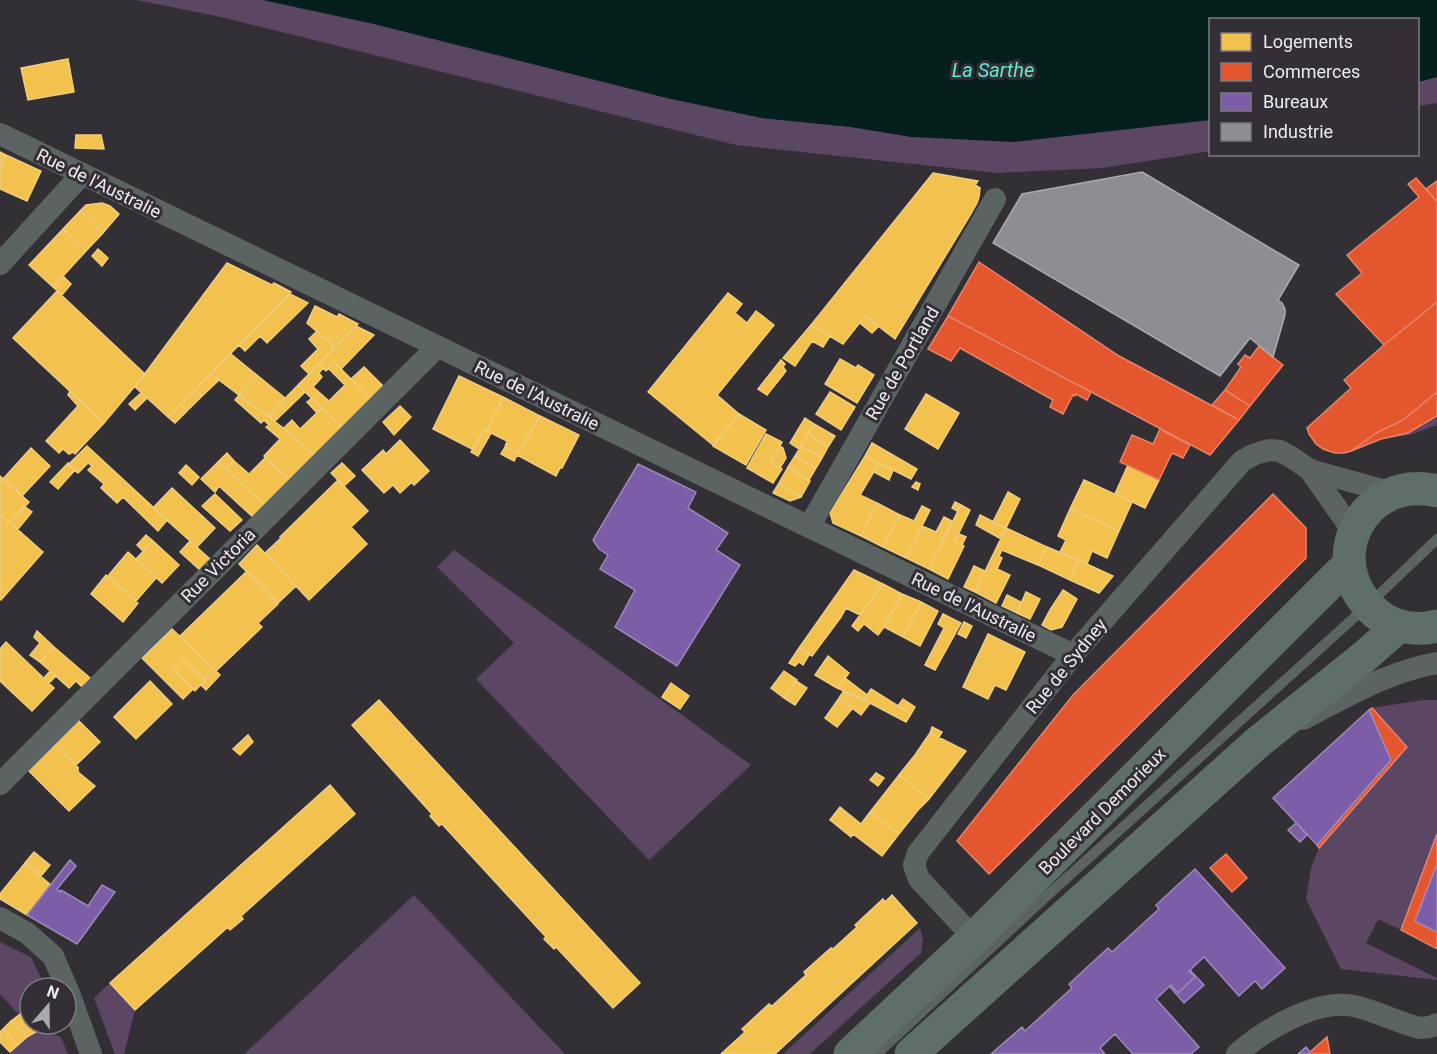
<svg xmlns="http://www.w3.org/2000/svg" width="1437" height="1054" font-family="Roboto,sans-serif">
  <style>
    .green { fill: #5b4663 }
    .water { fill: #05201c }
    .homes { fill: #f2c14e; stroke: #f0cd7e; stroke-width: 1.5 }
    .shops { fill: #e4572e; stroke: #e78368; stroke-width: 1.5 }
    .offices { fill: #7b5ea7; stroke: #9d88bc; stroke-width: 1.5 }
    .industry { fill: #8d8d92; stroke: #aaa9ae; stroke-width: 1.5 }
    .lines { fill: none; stroke-linecap: round; stroke-linejoin: round }
    .service { stroke: #5b6462; stroke-width: 10 }
    .minor { stroke: #5b6462; stroke-width: 22 }
    .primary { stroke: #5e6e6b; stroke-width: 33 }
    .labels { text-anchor: middle; dominant-baseline: central; stroke-width: 6; stroke-linejoin: round; paint-order: stroke }
    .street-label { font-size: 18px; fill: #edeaee; stroke: #342f36 }
    .water-label { font-size: 20px; font-style: italic; fill: #5fe9d0; stroke: #342f36 }
  </style>
  <rect width="100%" height="100%" fill="#333035"/>
  <path class="green" d="M137,0H263L374,24L667,98L762,118L851,127L912,137L1136,127L1210,120V151L1103,168L997,173L736,145L221,17Z
    M1437,77V103L1418,106V82Z
    M1437,416V425L1410,435L1381,439L1408,433Z
    M454,550L751,765L649,860L476,679L514,643L437,567Z
    M1423,700H1437V834L1401,930L1378,919L1366,943L1437,978V980L1341,969L1306,899L1311,868L1319,848L1407,747L1372,708Z
    M414,895L565,1054H244L252,1047Z
    M920,928L923,939L921,953L810,1054H783Z
    M0,942L31,957L46,988H30V1007L19,1015L0,994Z
    M110,983L135,1010L124,1054H115L94,998Z
    M49,1024L54,1033L62,1039L68,1054H10V1052L27,1037Z"/>
  <path class="water" d="M263,0H1437V77L1418,82V20H1210V120L1013,142L912,137L851,127L762,118L667,98L374,24Z"/>
  <path class="homes" d="M68,59L74,92L28,100L21,68Z
    M76,135H101L104,149L75,148Z
    M0,152L6,155L0,168Z
    M6,155L41,171L27,201L0,189V168Z
    M933,173L978,181L975,185L980,188L979,197L977,203L969,217L895,339L865,316L843,344L811,325Z
    M102,203L110,206L119,214L103,233L80,211L86,205Z
    M80,211L103,233L86,251L63,229Z
    M63,229L86,251L53,287L29,265Z
    M98,249L108,258L102,266L92,256Z
    M227,263L272,285L274,283L291,292L168,417L135,387Z
    M63,276L71,284L62,295L53,287Z
    M57,291L145,374L104,423L13,338Z
    M728,293L742,304L735,313L747,323L756,311L774,325L717,395L739,414L713,445L648,392Z
    M290,294L308,303L267,343L260,336L245,351L239,345Z
    M315,306L337,317L339,314L358,324L335,347L307,323Z
    M865,316L878,327L872,333L860,323Z
    M811,325L830,336L823,347L812,341L795,366L783,358Z
    M356,326L374,335L341,369L334,362L326,371L319,364Z
    M317,331L335,347L309,374L301,366L318,349L309,339Z
    M231,354L258,376L239,395L211,374Z
    M840,359L856,368L858,365L874,375L857,403L825,384Z
    M781,360L785,364L783,367L786,371L767,395L758,389Z
    M334,362L373,401L344,430L298,385L319,364L323,368L319,373L322,377L313,387L329,401L345,385L328,368Z
    M364,367L386,389L373,401L351,379Z
    M211,374L219,380L202,396L195,390Z
    M258,376L285,398L268,416L239,395Z
    M459,376L503,397L487,431L484,430L472,449L433,429Z
    M298,385L305,392L275,421L268,416Z
    M195,390L202,396L187,411L181,404Z
    M70,391L104,423L75,454L73,452L69,454L63,449L59,453L46,441L78,406L68,395Z
    M830,392L855,407L841,430L816,414Z
    M141,393L147,398L135,410L129,404Z
    M926,394L959,413L938,449L905,429Z
    M239,395L290,433L316,457L291,482L264,456L280,439L266,427L269,425L264,420L261,423L235,400Z
    M503,397L540,416L518,453L505,447L507,441L487,431Z
    M312,398L322,408L317,413L307,402Z
    M181,404L187,411L175,423L168,417Z
    M400,406L411,417L394,435L383,422Z
    M322,408L344,430L316,457L284,428L292,420L300,429Z
    M739,414L766,430L746,465L713,446Z
    M540,416L579,435L562,468H560L556,476L517,455Z
    M805,418L814,424L799,449L790,443Z
    M814,424L835,436L828,447L808,434Z
    M484,430L491,433L478,456L471,452Z
    M766,434L782,442L771,463L782,469L773,483L747,468Z
    M808,434L828,447L822,458L801,446Z
    M400,440L429,471L414,485L412,482L400,493L393,485L384,493L362,470L383,450L386,454Z
    M872,443L917,469L911,479L865,456Z
    M87,446L167,520L158,531L123,497L117,503L101,488L104,484L88,470L92,466L88,463L78,473L68,465Z
    M780,446L783,448L786,458L780,468L771,463Z
    M801,446L822,458L816,468L795,456Z
    M505,447L518,453L514,461L501,454Z
    M31,448L50,466L22,496L3,479Z
    M227,453L234,461L226,469L218,462Z
    M795,456L816,468L809,480L788,467Z
    M865,456L879,463L860,495L877,503L861,536L833,523L830,513Z
    M266,457L291,482L266,506L226,469L234,461L249,474Z
    M218,462L266,506L254,518L219,486L215,492L201,479Z
    M68,463L75,470L58,489L50,482Z
    M342,463L355,476L344,486L331,473Z
    M879,463L893,470L889,480L874,472Z
    M186,465L199,477L192,485L179,473Z
    M1128,465L1159,480L1145,508L1115,494Z
    M788,467L810,481L801,497L779,483Z
    M0,476L29,502L10,523L0,514Z
    M338,480L368,511L351,527L367,544L309,600L265,553L281,538L280,537Z
    M1084,480L1132,502L1119,531L1070,509Z
    M916,482L920,484L918,490L912,487Z
    M779,483L801,497L790,501L773,493Z
    M172,488L215,528L197,547L153,508Z
    M1008,492L1020,499L1006,528L993,522Z
    M215,494L242,520L230,531L202,506Z
    M955,502L961,505L957,511L952,508Z
    M877,503L900,515L883,547L861,536Z
    M961,505L970,510L955,541L964,546L948,579L929,569Z
    M24,506L32,512L18,529L10,523Z
    M922,506L930,510L906,558L883,547L900,515L914,521Z
    M1070,509L1119,531L1107,558L1092,551L1087,564L1060,552L1066,540L1058,536Z
    M0,514L43,552L1,600L0,599Z
    M980,515L1006,528L1001,539L976,525Z
    M944,517L952,521L929,569L906,558L922,526L936,532Z
    M1006,528L1047,547L1038,565L1002,550L999,556L1002,558L997,569L1010,575L996,603L975,592Z
    M959,534L966,537L962,545L955,541Z
    M146,535L153,541L143,551L137,545Z
    M153,541L179,565L162,583L136,559Z
    M190,541L211,560L200,570L180,552Z
    M257,545L296,586L278,603L239,564Z
    M1047,547L1078,560L1070,580L1038,565Z
    M128,552L156,578L136,601L108,576Z
    M1078,560L1113,576L1099,593L1070,580Z
    M974,566L985,571L975,592L964,587Z
    M854,570L883,584L860,615L846,608L841,617L812,656L799,648Z
    M247,571L278,604L258,623L262,627L216,671L180,636Z
    M106,575L138,603L123,622L91,594Z
    M883,584L902,594L884,627L878,635L864,624L858,631L852,626Z
    M1063,590L1077,599L1062,627L1051,630L1042,625L1050,610Z
    M1026,592L1040,599L1030,619L1017,613Z
    M902,594L921,602L903,637L884,627Z
    M1007,595L1021,602L1017,613L1002,606Z
    M921,602L938,611L920,646L903,637Z
    M943,614L961,623L935,670L925,665L944,628L938,624Z
    M964,622L972,626L966,638L958,634Z
    M172,629L213,668L203,679L184,660L174,670L193,689L183,699L142,658Z
    M37,631L54,647L40,662L30,655L40,643L34,637Z
    M988,634L1025,652L1006,690L995,685L988,699L963,687Z
    M6,642L54,688L32,711L0,681V649Z
    M54,647L90,678L82,687L76,681L69,688L40,662Z
    M799,648L809,655L803,665L799,662L795,666L789,663Z
    M828,656L849,673L837,688L815,675Z
    M184,660L205,680L195,691L174,670Z
    M213,668L220,675L206,690L201,685L205,680L203,679Z
    M50,671L56,676L49,683L44,678Z
    M784,671L797,680L784,698L771,688Z
    M845,678L867,695L864,700L837,688Z
    M150,681L172,704L136,739L114,717Z
    M796,681L807,688L795,705L784,698Z
    M671,683L689,696L680,709L662,697Z
    M871,689L911,714L906,722L864,700Z
    M843,692L870,703L861,715L839,698Z
    M839,698L852,709L837,727L825,718Z
    M903,699L915,707L911,714L898,706Z
    M379,700L640,983L613,1008L556,947L554,949L544,939L546,937L442,824L439,826L430,816L432,814L352,725Z
    M78,720L100,742L76,765L54,744Z
    M932,727L942,732L939,737L930,733Z
    M930,733L966,751L929,799L899,775L915,755Z
    M248,735L253,742L240,755L233,749Z
    M54,744L78,767V772L95,786L69,811L28,770Z
    M876,773L884,778L878,786L870,780Z
    M899,775L929,799L918,810L899,834L870,812Z
    M330,785L355,814L241,916L243,919L230,930L228,927L135,1010L110,983Z
    M840,807L861,824L870,812L899,834L882,856L853,834L851,837L830,820Z
    M34,852L50,865L41,876L25,863Z
    M25,863L51,885L27,915L0,899V894Z
    M892,895L917,923L775,1054H721L745,1032L742,1029L769,1004L772,1006L806,975L804,972L831,948L833,949L857,927L855,925L883,899L885,902Z
    M30,1007V1024H37L39,1030L27,1037L11,1021Z
    M11,1021L27,1037L18,1045L3,1029Z
    M37,1024H49L39,1030Z
    M3,1029L18,1045L10,1052L0,1042V1032Z"/>
  <path class="shops" d="M1416,178L1437,202V302L1384,345L1336,294L1362,273L1347,255L1419,197L1408,184Z
    M1437,181V202L1426,189Z
    M979,262L1119,356L1239,420L1210,455L948,316Z
    M1437,302V392L1403,420L1378,432L1351,451L1344,453H1335L1323,449L1316,444L1309,434L1307,428L1351,388L1344,380L1384,345Z
    M948,316L1091,392L1087,400L1076,394L1075,396L1073,395L1063,414L1050,407L1053,400L960,348L951,361L928,349Z
    M1259,346L1283,365L1250,406L1225,390L1241,367L1238,364L1245,355L1250,358Z
    M1225,390L1250,406L1239,420L1212,405Z
    M1437,392V416L1408,433L1381,439L1351,451L1378,432L1403,420Z
    M1160,429L1190,445L1183,458L1172,453L1159,480L1120,462L1132,435L1153,444Z
    M1273,494L1306,528V558L989,874L957,841L1073,695Z
    M1372,708L1407,747L1319,848L1317,845L1391,760L1369,710Z
    M1437,834V864L1415,921L1437,932V949L1401,930Z
    M1226,854L1247,878L1232,892L1210,868Z
    M1327,1037L1330,1054H1308L1310,1052Z"/>
  <path class="offices" d="M638,464L696,492L688,508L728,533L716,550L740,565L677,666L615,627L635,590L600,569L608,555L599,549L593,540Z
    M1369,710L1391,760L1317,845L1273,798Z
    M1296,823L1307,835L1300,842L1288,830Z
    M70,860L76,866L57,889L60,892L61,890L88,906L102,885L115,892L77,944L27,915Z
    M1437,864V932L1415,921Z
    M1195,869L1285,968L1262,989L1255,981L1239,996L1204,957L1189,971L1195,977L1178,993L1171,985L1156,999L1199,1047L1191,1054H1133L1115,1034L1100,1048L1105,1054H991L1022,1027L1025,1031L1072,988L1069,984L1108,948L1112,952L1159,909L1156,905Z
    M1190,970L1204,985L1184,1003L1170,987L1171,985L1178,993L1195,977L1189,971Z
    M1306,1047L1310,1052L1308,1054H1298Z"/>
  <path class="industry" d="M1142,172L1299,265L1278,300L1282,303L1285,309V315L1273,357L1250,338L1220,376L993,243L1022,194Z"/>
  <g class="lines">
    <path class="service" d="M877,1054L1049,894L1367,606L1437,539"/>
    <path class="minor" d="M0,134L1073,655
      M0,264L82,174
      M1310,470L1393,493
      M809,527L995,199
      M1303,719C1346,697 1389,671 1437,663
      M0,784L437,347
      M0,918L27,933L53,956L69,993L91,1054
      M974,938L919,879L914,865L918,853L1073,655L1242,461L1255,454L1269,450L1280,451L1291,457L1310,470L1354,533
      M1237,1054C1264,1030 1317,998 1354,1006C1377,1011 1398,1023 1420,1028L1430,1027L1437,1024"/>
    <path class="primary" d="M1437,491C1362,473 1317,564 1377,614C1394,628 1416,631 1437,626
      M850,1054L974,938L1349,564
      M911,1054L1257,743L1365,656L1399,626"/>
  </g>
  <g class="labels">
    <g class="street-label">
      <text transform="translate(99 183) rotate(26)">Rue de l'Australie</text>
      <text transform="translate(902 363) rotate(-60)">Rue de Portland</text>
      <text transform="translate(537 395) rotate(26)">Rue de l'Australie</text>
      <text transform="translate(218 565) rotate(-45)">Rue Victoria</text>
      <text transform="translate(974 607) rotate(26)">Rue de l'Australie</text>
      <text transform="translate(1066 666) rotate(-51)">Rue de Sydney</text>
      <text transform="translate(1102 811) rotate(-45)">Boulevard Demorieux</text>
    </g>
    <g class="water-label">
      <text x="993" y="70">La Sarthe</text>
    </g>
  </g>
  <rect x="1209" y="18" width="210" height="138" fill="#342f36" stroke="#7e7a80" stroke-width="1.5"/>
  <rect x="1221" y="33" width="30" height="18" fill="#f2c14e" stroke="#7e7a80" stroke-width="1.5"/>
  <text x="1263" y="48" font-size="18" fill="#edeaee">Logements</text>
  <rect x="1221" y="63" width="30" height="18" fill="#e4572e" stroke="#7e7a80" stroke-width="1.5"/>
  <text x="1263" y="78" font-size="18" fill="#edeaee">Commerces</text>
  <rect x="1221" y="93" width="30" height="18" fill="#7b5ea7" stroke="#7e7a80" stroke-width="1.5"/>
  <text x="1263" y="108" font-size="18" fill="#edeaee">Bureaux</text>
  <rect x="1221" y="123" width="30" height="18" fill="#8d8d92" stroke="#7e7a80" stroke-width="1.5"/>
  <text x="1263" y="138" font-size="18" fill="#edeaee">Industrie</text>
  <g transform="translate(48 1006) rotate(20)"><circle r="28" fill="#342f36" stroke="#7e7a80" stroke-width="1.5"/>
  <path d="M0-4.5L10 22L0 15L-10 22Z" fill="#aca9ad"/>
  <text y="-9" font-size="16" font-weight="bold" text-anchor="middle" fill="#edeaee">N</text>
  </g>
</svg>
